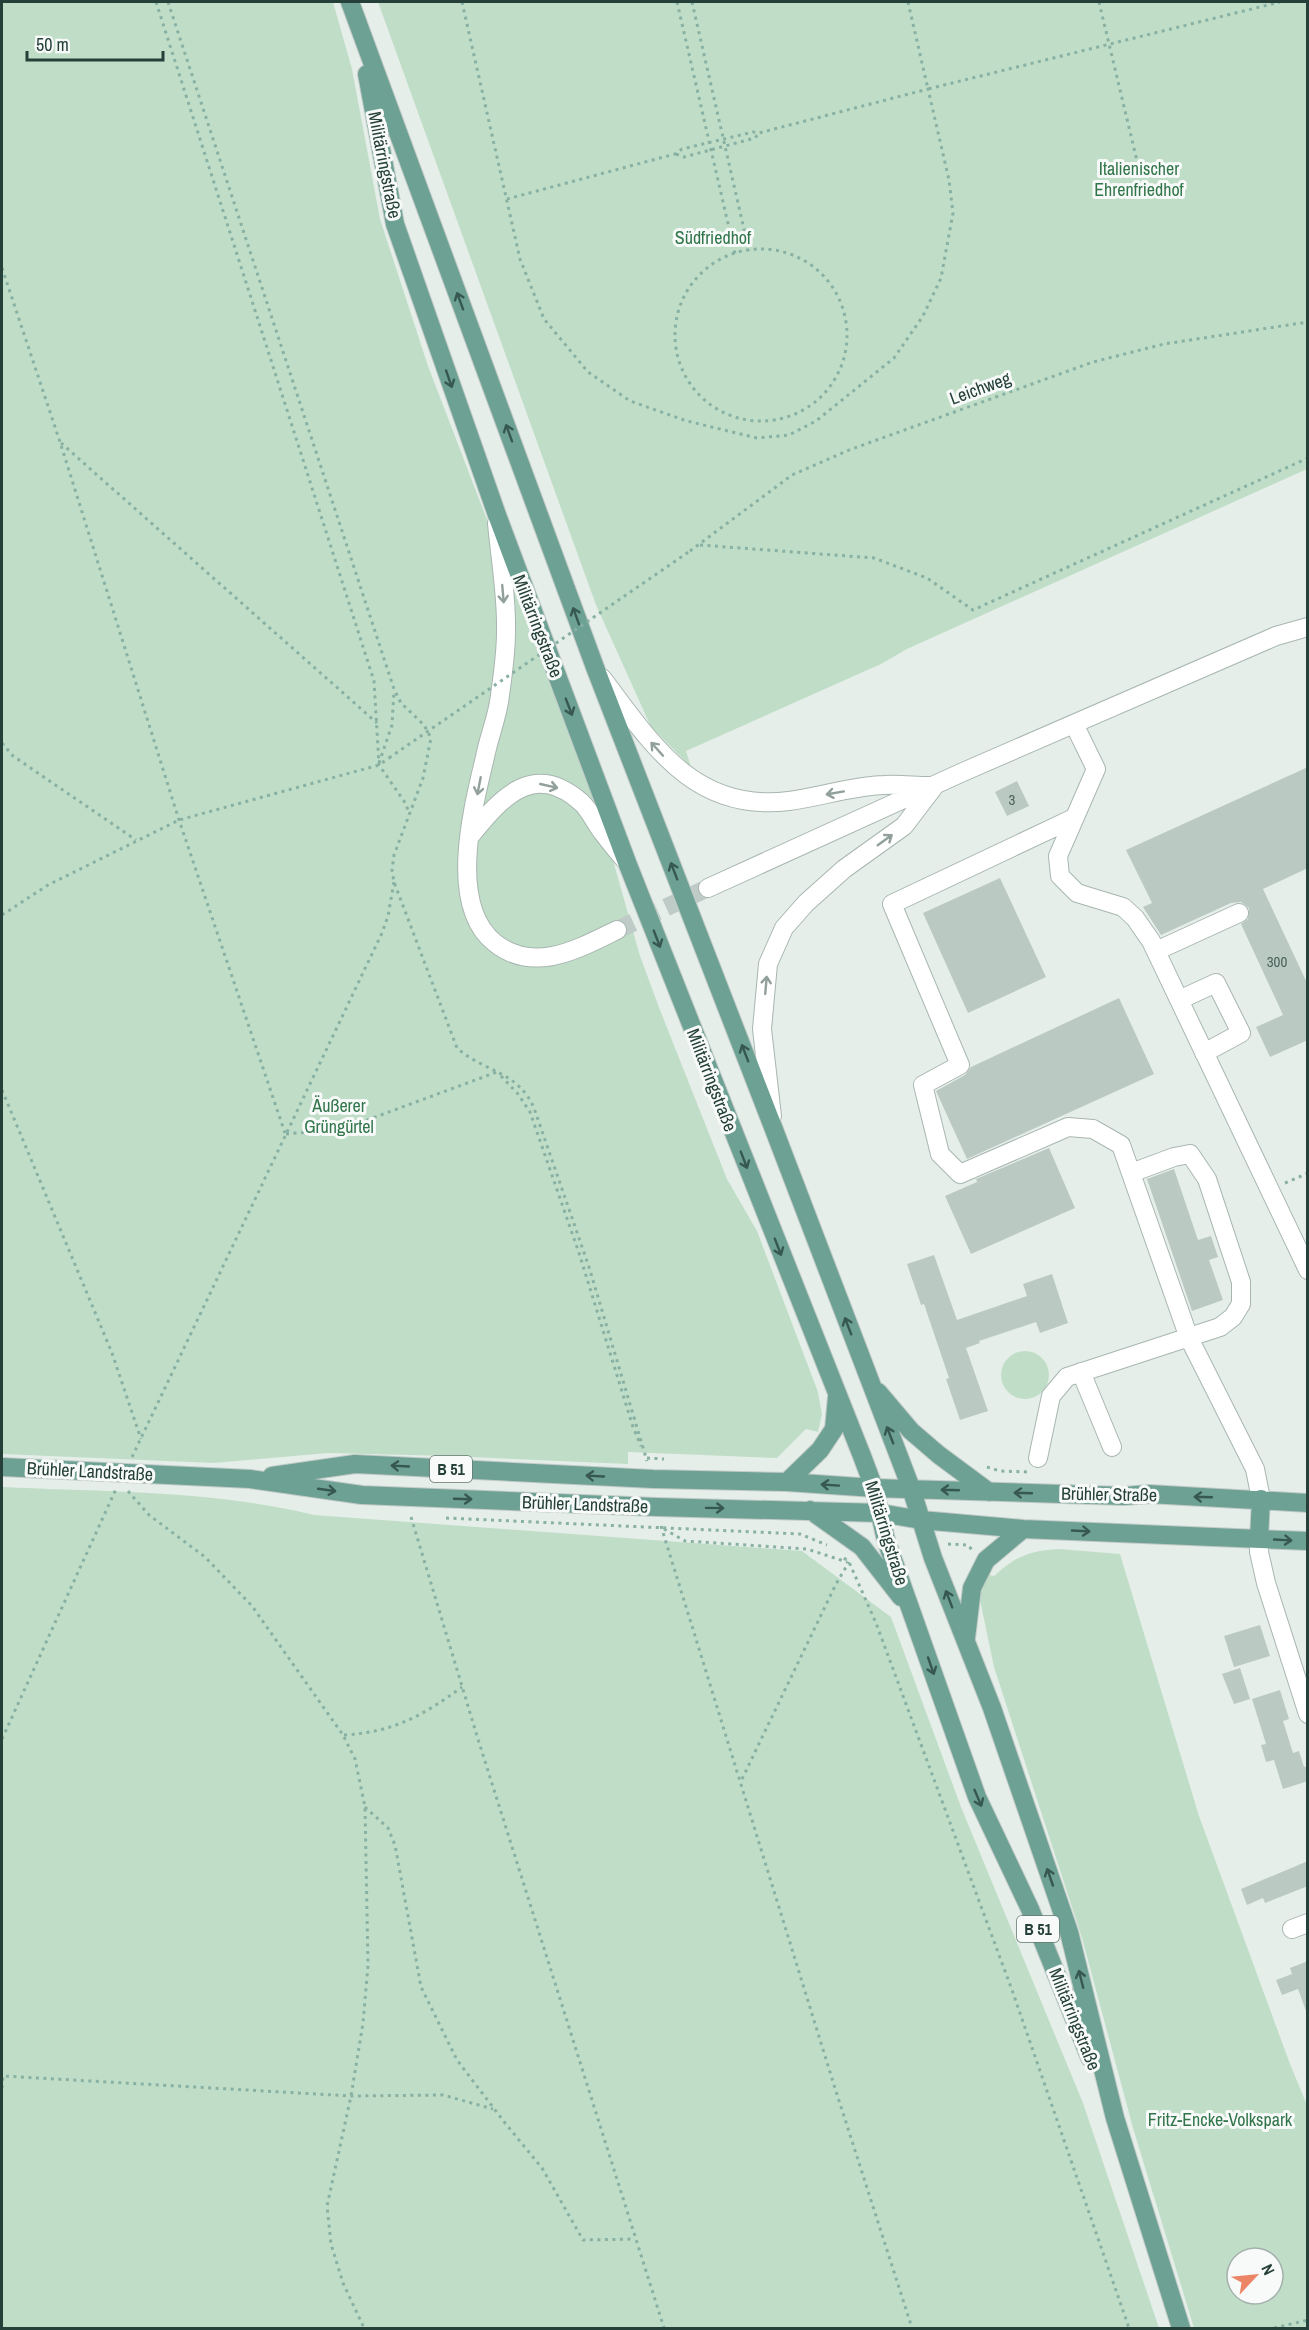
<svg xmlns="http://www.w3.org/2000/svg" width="1309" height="2330" font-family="'Archivo Narrow',sans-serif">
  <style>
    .green { fill: #c0dec7; fill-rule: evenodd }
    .building { fill: #bbc9c3 }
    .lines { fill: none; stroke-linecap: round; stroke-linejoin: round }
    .minor-tunnel { stroke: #bfcbc6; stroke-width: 18; stroke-dasharray: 18 9; stroke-linecap: butt }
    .minor-casing { stroke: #a8b6b1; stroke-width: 20 }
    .major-casing { stroke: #c2cac7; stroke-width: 20 }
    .path { stroke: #88b0a3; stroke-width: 3; stroke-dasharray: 3 4.5; stroke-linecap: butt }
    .minor { stroke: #fff; stroke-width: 18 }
    .major { stroke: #6ca193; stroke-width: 18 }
    .path-bridge { stroke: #88b0a3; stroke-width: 3; stroke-dasharray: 3 4.5; stroke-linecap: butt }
    .oneway { stroke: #37584f }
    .oneway2 { stroke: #92a09c }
    .labels { text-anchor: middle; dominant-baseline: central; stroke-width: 6; stroke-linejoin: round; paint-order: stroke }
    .number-label { font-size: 15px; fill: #4a625b }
    .shield { fill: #f7faf8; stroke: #647872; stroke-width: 1.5 }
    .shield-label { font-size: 16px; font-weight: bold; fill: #254038 }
    .street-label { font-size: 18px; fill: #254038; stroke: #f7faf8 }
    .park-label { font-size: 18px; fill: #31754a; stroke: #f7faf8 }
  </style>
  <rect width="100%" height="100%" fill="#e6eeea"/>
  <path class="green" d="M2,2H333L352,69L380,219L428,366L600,814L640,956L660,1010L727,1179L757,1231L818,1392L822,1414L818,1432L806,1429L777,1458L628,1452V1464L449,1456L328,1453L214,1463L2,1454Z
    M378,2H1307V469L907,649L881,664L686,751L691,767L651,727L596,605Z
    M1001 1375a24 24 0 1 1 48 0a24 24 0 1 1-48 0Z
    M2,1487C105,1492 213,1490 314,1515L802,1551L891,1617L961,1807L1083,2103L1159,2328H2Z
    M1059,1549L1120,1554L1199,1816L1290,2064L1307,2105V2328H1194L1133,2128L1082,1938L994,1667L979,1595L985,1574L994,1576C1017,1556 1028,1551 1059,1549ZM1237,2258H1273V2294H1237Z"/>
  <path class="building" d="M1308,767V868L1263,889L1308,985V1040L1270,1057L1256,1027L1283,1015L1241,924L1248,919L1249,908L1241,902L1231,903L1161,935L1143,907L1152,903L1126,850Z
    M1017,781L1029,806L1007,816L995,792Z
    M1000,878L1046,977L968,1013L923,913Z
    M1119,998L1154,1074L967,1159L936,1091L965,1075L971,1067Z
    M1049,1148L1075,1208L971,1254L945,1196L977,1182L976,1179Z
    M1174,1169L1198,1240L1211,1236L1218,1257L1209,1260L1223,1300L1192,1311L1147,1179Z
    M934,1255L957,1320L1027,1296L1023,1284L1052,1274L1068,1323L1040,1333L1036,1322L979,1341L980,1343L966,1348L988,1411L960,1420L946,1379L949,1378L924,1304L921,1305L907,1264Z
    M1260,1625L1270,1656L1234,1667L1224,1636Z
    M1240,1668L1250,1699L1234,1704L1222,1674Z
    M1280,1690L1289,1719L1283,1721L1293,1753L1299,1751L1304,1767L1308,1766V1781L1283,1789L1274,1760L1266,1762L1261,1745L1266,1744L1252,1699Z
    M1308,1861V1886L1265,1903L1263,1898L1247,1905L1241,1889Z
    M1308,1961V2011H1306L1298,1989L1282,1995L1276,1980L1292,1974L1290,1968Z"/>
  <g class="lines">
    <path class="minor-tunnel" d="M617,930L708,888"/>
    <defs>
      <path id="minor" d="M497,523C500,558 507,596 506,632C506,653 503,674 500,695C498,716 489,736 485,757C473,808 447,905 495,943C534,974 578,949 617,930
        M602,678C652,744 694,813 789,801C820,797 852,786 884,785C899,784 915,786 930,786
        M1074,724L1096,769L1058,856L1060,876L1077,893L1123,907L1135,918L1151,941L1308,1270
        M1074,818L892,904L960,1065L923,1085L940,1154L960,1174L1068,1127L1093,1129L1121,1145L1189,1338L1255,1469L1261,1499
        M471,835C502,797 534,760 582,803C590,811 596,824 603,833C610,842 617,851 624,859
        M708,888L963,772L1276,636L1308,627
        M1156,951L1239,913
        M1179,1000L1216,983L1241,1033L1204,1053
        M772,1116L762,1029L768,964L784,928L806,903L844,869L904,826L933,788
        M1081,1372L1112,1447
        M1038,1458L1051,1396L1067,1377L1220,1327L1233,1317L1241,1304V1282L1207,1179L1190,1154L1174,1157L1131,1173
        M1259,1539V1552L1266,1583L1308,1714
        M1292,1929L1308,1923"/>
      <path id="major" d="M350,2L596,670L773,1127L911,1488L933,1558L992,1708L1069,1932L1115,2118L1181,2328
        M367,74L395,224L497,515L628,865L862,1456L874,1488L886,1540L977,1797L1030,1909L1090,2058
        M878,1392L911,1431L939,1455L989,1492
        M2,1467L250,1479L362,1495L656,1507L881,1513L921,1520L1023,1529L1308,1541
        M272,1476L355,1464L653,1479L787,1482L874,1488L1124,1496L1149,1494L1308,1503
        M787,1482L820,1450L834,1429L837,1397
        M810,1510L862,1547L901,1597
        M1259,1539L1261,1499
        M966,1638L972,1588L986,1560L1023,1529"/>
    </defs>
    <use href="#minor" class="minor-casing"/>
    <use href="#major" class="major-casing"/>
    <path class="path" d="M156,2L374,681L379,765L406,804L409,814
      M168,2L394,689L401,703L424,725L431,738L423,778L394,855L392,870L394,882L457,1048C484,1072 518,1071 534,1108L589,1267L647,1461
      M462,2L520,259L544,319L588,372L630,401L687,421L757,438L789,435L816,421L894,358L923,316L941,278L953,213L949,180L928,89L759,133L753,132L682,149L675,154L507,199
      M677,2L735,254
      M692,2L749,251
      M908,2L928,89L1280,2
      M1099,2L1137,161
      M1307,2H1308
      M676,154L684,157L755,138L759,133
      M675 335a86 86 0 1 1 172 0a86 86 0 1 1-172 0Z
      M2,268L60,442L179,820L285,1133
      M61,443L377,723
      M700,545L874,558L927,578L973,610L1308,458
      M690,551L792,475L849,450L1093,362L1164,344L1308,322
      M2,743L13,756L136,840
      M379,763L392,725L394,691
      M2,915L48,885L179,820L379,765L389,758
      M501,1076L518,1094L530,1112L579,1253L633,1427L641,1446
      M2,1090L112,1353L141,1439
      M286,1134L343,1129L497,1072
      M1285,1183L1308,1173
      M132,1457L382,933L388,916L394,882
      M647,1458L664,1459
      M987,1467L1000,1471L1028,1472
      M128,1491L149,1515L205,1557L252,1606L343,1735L355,1759L365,1807L368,1965L363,2023L351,2096L327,2206L331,2244L343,2283L364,2328
      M411,1517L477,1736L664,2328
      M446,1518L800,1534L827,1545
      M661,1526L834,2085L912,2328
      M664,1529L685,1541L807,1549L847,1562
      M948,1544L968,1545L972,1550
      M844,1558L849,1562L876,1623L1012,1990L1129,2328
      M344,1735C394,1732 422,1716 462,1687
      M2,1739L116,1489
      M742,1779L836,1584L849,1562
      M365,1807L388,1828L395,1845L421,1987L457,2060L505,2123L542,2168L583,2240L635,2239
      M2,2088L3,2076L351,2096L443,2095L493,2109
      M1274,2328L1308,2320"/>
    <use href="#minor" class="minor"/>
    <use href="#major" class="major"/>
    <path class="path-bridge" d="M389,758L690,551"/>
  </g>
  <defs><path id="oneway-shaft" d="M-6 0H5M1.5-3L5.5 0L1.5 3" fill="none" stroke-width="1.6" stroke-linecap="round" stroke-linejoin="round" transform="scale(1.5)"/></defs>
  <g class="oneway">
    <use href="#oneway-shaft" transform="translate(460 301) rotate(-110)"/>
    <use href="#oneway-shaft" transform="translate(449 379) rotate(71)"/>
    <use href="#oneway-shaft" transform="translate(509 433) rotate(-110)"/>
    <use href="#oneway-shaft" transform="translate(576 616) rotate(-110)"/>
    <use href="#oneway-shaft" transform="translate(569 707) rotate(69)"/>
    <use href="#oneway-shaft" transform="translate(674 871) rotate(-111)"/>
    <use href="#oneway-shaft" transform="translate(657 939) rotate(69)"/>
    <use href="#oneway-shaft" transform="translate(745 1053) rotate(-111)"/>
    <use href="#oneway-shaft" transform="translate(744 1160) rotate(69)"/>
    <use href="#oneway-shaft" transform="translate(778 1247) rotate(69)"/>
    <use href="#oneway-shaft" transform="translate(848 1326) rotate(-111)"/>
    <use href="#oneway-shaft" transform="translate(890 1435) rotate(-111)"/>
    <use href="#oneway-shaft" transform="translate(400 1466) rotate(-177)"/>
    <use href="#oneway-shaft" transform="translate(595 1476) rotate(-177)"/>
    <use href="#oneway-shaft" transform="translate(830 1485) rotate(-176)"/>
    <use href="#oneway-shaft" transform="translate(327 1490) rotate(8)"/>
    <use href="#oneway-shaft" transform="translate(950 1490) rotate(-178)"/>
    <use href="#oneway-shaft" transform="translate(1023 1493) rotate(-178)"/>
    <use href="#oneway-shaft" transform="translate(1203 1497) rotate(-178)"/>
    <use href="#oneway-shaft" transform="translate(463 1499) rotate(2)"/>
    <use href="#oneway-shaft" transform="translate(715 1508) rotate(1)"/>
    <use href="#oneway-shaft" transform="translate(1081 1531) rotate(3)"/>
    <use href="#oneway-shaft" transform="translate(1283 1540) rotate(3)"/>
    <use href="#oneway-shaft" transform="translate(949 1599) rotate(-111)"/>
    <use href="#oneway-shaft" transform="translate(931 1666) rotate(71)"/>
    <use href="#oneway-shaft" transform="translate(978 1798) rotate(67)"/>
    <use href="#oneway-shaft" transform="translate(1050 1877) rotate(-109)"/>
    <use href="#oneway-shaft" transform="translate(1081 1979) rotate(-104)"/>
  </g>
  <g class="oneway2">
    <use href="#oneway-shaft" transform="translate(503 594) rotate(85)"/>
    <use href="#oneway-shaft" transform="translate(657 749) rotate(-132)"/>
    <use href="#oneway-shaft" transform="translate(479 786) rotate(101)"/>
    <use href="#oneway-shaft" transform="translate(549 786) rotate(13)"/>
    <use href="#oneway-shaft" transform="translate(835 793) rotate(170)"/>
    <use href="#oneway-shaft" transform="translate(885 840) rotate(-36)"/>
    <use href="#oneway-shaft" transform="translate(766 985) rotate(-85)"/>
  </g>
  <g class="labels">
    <g class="number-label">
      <text x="1012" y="799">3</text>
      <text x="1277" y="961">300</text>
    </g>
    <g class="shield">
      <rect x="430" y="1456" width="42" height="26" rx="4.5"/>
      <rect x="1017" y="1916" width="42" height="26" rx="4.5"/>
    </g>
    <g class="shield-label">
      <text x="451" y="1469">B 51</text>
      <text x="1038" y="1929">B 51</text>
    </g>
    <g class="street-label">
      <text transform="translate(385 165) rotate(79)">Militärringstraße</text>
      <text transform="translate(980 388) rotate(-20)">Leichweg</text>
      <text transform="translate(538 626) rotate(69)">Militärringstraße</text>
      <text transform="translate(712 1080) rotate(69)">Militärringstraße</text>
      <text transform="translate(90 1471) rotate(3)">Brühler Landstraße</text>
      <text transform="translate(1109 1494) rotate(1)">Brühler Straße</text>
      <text transform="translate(585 1504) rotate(2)">Brühler Landstraße</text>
      <text transform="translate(887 1533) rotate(73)">Militärringstraße</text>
      <text transform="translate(1075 2019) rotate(68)">Militärringstraße</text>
    </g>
    <g class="park-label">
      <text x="1139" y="168">Italienischer<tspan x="1139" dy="21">Ehrenfriedhof</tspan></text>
      <text x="713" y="237">Südfriedhof</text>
      <text x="339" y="1105">Äußerer<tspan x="339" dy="21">Grüngürtel</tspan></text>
      <text x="1220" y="2119">Fritz-Encke-Volkspark</text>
    </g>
  </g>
  <rect width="1309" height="2330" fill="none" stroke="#254038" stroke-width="6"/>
  <g transform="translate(1255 2276) rotate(64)"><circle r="28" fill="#f7faf8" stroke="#a3b0ab" stroke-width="1.5"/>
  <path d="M0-4.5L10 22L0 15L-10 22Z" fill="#ec8466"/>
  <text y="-9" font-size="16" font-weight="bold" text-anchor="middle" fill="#254038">N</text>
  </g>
  <path d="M27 51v9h136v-9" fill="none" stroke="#254038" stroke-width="3"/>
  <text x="36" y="51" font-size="18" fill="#254038" stroke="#f7faf8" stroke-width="4.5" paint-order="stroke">50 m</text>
</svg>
